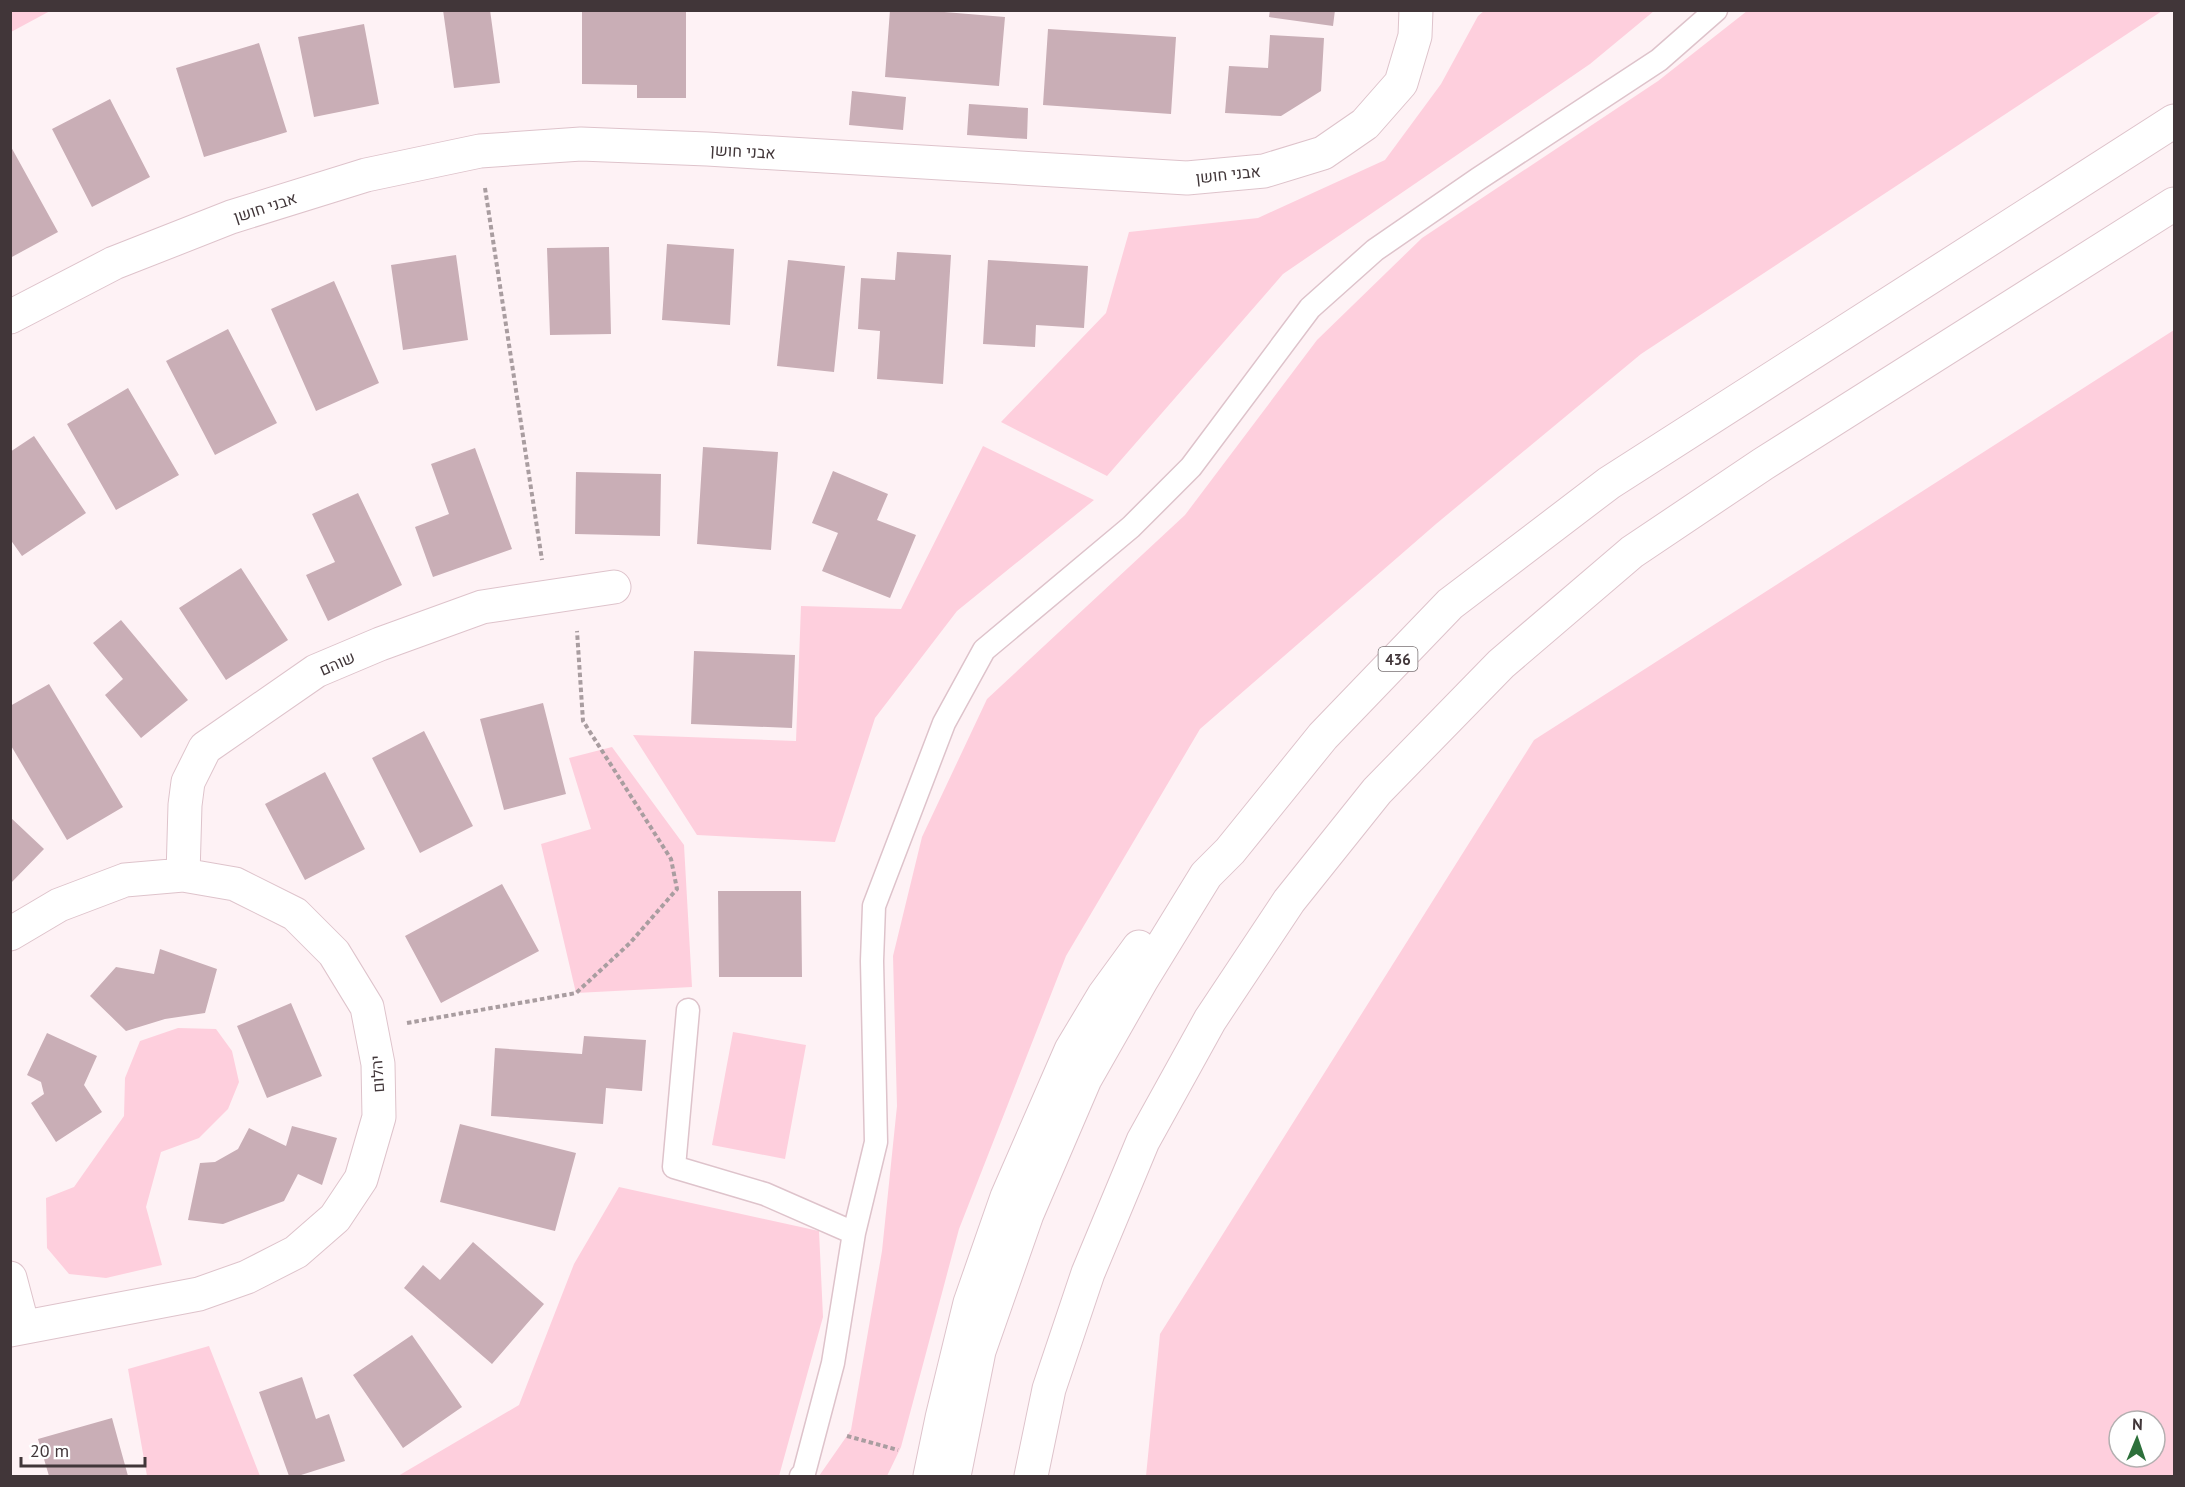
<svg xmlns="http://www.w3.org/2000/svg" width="2185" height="1487" font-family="'PT Sans',Heebo,sans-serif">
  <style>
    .green { fill: #fecfdd; fill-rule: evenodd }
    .building { fill: #c9aeb6 }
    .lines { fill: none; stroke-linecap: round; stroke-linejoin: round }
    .service-casing { stroke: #dec3cb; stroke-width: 25 }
    .minor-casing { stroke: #dec3cb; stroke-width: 35 }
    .tertiary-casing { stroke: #dec3cb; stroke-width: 35 }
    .primary-casing { stroke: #dec3cb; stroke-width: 35 }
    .path { stroke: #a99da0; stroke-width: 4; stroke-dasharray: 4.5 3; stroke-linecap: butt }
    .service { stroke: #fff; stroke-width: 22 }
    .minor { stroke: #fff; stroke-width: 33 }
    .tertiary { stroke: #fff; stroke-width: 33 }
    .primary { stroke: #fff; stroke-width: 33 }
    .labels { text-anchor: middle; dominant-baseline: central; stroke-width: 4.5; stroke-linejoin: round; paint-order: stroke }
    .shield { fill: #fff; stroke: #7a7274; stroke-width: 1.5 }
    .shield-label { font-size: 15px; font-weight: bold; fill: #413639 }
    .street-label { font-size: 16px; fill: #413639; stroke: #fff }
  </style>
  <rect width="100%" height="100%" fill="#fef2f5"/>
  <path class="green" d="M11,10H50V11L11,32Z
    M1484,11H1654L1590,64L1283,274L1107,476L1001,422L1106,313L1129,232L1258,218L1385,160L1441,84L1478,16Z
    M1747,11H2162L1641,354L1436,524L1200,729L1066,956L959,1229L901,1447L887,1476H819L851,1430L882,1251L897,1106L893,956L922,837L987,699L1185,515L1317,340L1422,238L1658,81Z
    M2174,330V1476H1146L1160,1334L1534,740ZM2119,1421H2155V1457H2119Z
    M983,446L1094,500L957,611L875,718L835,842L697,835L633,735L796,741L801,606L901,609Z
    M612,747L684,845L692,987L576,993L541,844L591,829L569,758Z
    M178,1028L216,1029L232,1051L239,1082L228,1109L199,1138L161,1152L146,1207L162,1265L106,1278L69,1274L47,1248L46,1198L74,1187L124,1116L125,1078L140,1041Z
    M733,1032L806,1045L785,1159L712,1145Z
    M619,1187L819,1231L823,1317L779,1476H398L519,1405L574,1264Z
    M209,1346L260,1476H147L128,1369Z"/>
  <path class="building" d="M443,10H490L500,83L454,88Z
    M582,10H686V98H637V85L582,84Z
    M890,10H920L1005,17L999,86L885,77Z
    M1270,10H1335L1333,26L1269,17Z
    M364,24L379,104L314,117L298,37Z
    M1048,29L1176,37L1171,114L1043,105Z
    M1270,35L1324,38L1321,91L1281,116L1225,113L1229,66L1268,68Z
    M259,43L287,132L204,157L176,68Z
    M852,91L906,97L903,130L849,125Z
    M110,99L150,177L92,207L52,129Z
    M969,104L1028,108L1027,139L967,135Z
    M10,145L58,232L10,258Z
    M667,244L734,249L730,325L662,320Z
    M609,247L611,334L550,335L547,248Z
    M897,252L951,255L943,384L877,379L880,331L858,329L861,278L895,280Z
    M456,255L468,340L403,350L391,265Z
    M788,260L845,266L834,372L777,366Z
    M988,260L1088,266L1084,328L1036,325L1035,347L983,344Z
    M334,281L379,383L316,411L271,309Z
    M228,329L277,423L215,455L166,361Z
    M128,388L179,475L116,510L67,424Z
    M34,436L86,513L22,556L10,539V452Z
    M703,447L778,452L771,550L697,544Z
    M475,448L512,549L433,577L415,527L449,514L431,464Z
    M833,471L888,494L877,520L916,535L890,598L822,571L838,533L812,523Z
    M576,472L661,474L660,536L575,534Z
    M358,493L402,585L328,621L306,575L335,562L312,514Z
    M241,568L288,640L226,680L179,608Z
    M121,620L188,700L141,738L105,695L123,679L93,643Z
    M694,651L795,655L792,728L691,724Z
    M49,684L123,807L67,840L10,744V706Z
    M543,703L566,794L504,810L480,719Z
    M424,731L473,826L420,853L372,758Z
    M325,772L365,849L305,880L265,804Z
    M10,817L44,849L10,884Z
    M502,884L539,951L441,1003L405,936Z
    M718,891H801L802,977H719Z
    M160,949L217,969L205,1013L165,1019L126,1031L90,996L116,967L154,974Z
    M291,1003L322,1076L267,1098L237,1026Z
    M47,1033L97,1056L84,1085L102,1112L56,1142L31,1103L44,1094L41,1082L27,1075Z
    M584,1036L646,1040L642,1091L606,1088L603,1124L491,1116L495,1048L582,1054Z
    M460,1124L576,1153L555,1231L440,1202Z
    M292,1126L337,1138L322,1185L298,1174L284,1201L223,1224L188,1220L200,1163L215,1162L238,1149L249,1128L286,1146Z
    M473,1242L544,1304L492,1364L404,1288L423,1265L440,1280Z
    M412,1335L462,1407L403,1448L353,1375Z
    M302,1377L316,1419L329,1414L345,1461L298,1476H289L259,1392Z
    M112,1418L128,1476H49L38,1439Z"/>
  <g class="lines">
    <defs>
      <path id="service" d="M688,1010L674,1167L765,1194L854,1233
        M801,1476L804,1473L833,1363L854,1233L876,1142L872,961L874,906L944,723L984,650L1131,527L1191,467L1310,308L1375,250L1478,179L1659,60L1716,10"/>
      <path id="minor" d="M183,875L185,805L188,782L205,748L316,671L380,644L482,607L614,587
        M10,934L59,905L125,880L183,875L235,884L295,914L334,953L367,1007L378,1064L379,1117L361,1179L335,1218L296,1252L247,1277L199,1294L10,1330
        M10,1278L23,1327"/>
      <path id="tertiary" d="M10,317L114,263L231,217L366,175L480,151L581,144L707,149L1187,178L1264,171L1323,153L1365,124L1401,83L1415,36L1416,10"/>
      <path id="primary" d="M930,1476L942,1418L970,1303L1007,1197L1071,1050L1104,995L1139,947
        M954,1476L979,1351L1027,1214L1085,1079L1142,979L1206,875L1230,851L1323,736L1450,604L1609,483L2174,121
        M1031,1476L1049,1389L1088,1273L1143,1141L1210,1020L1289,901L1377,791L1501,664L1632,552L1763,464L2174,204"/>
    </defs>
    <use href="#service" class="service-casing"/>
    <use href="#minor" class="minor-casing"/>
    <use href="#tertiary" class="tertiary-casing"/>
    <use href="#primary" class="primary-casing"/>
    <path class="path" d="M485,188L542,560
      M407,1023L576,993L630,943L677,889L671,859L583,721L577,631
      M847,1436L898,1450"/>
    <use href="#service" class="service"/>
    <use href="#minor" class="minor"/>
    <use href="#tertiary" class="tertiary"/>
    <use href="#primary" class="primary"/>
  </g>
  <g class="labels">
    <rect class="shield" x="1378.5" y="647" width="39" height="24" rx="4.5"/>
    <g class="shield-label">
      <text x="1398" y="659">436</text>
    </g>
    <g class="street-label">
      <text transform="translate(743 151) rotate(3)">אבני חושן</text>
      <text transform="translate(1228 174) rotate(-6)">אבני חושן</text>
      <text transform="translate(265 207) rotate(-18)">אבני חושן</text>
      <text transform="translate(337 663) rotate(-24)">שוהם</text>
      <text transform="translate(377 1074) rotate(-94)">יהלום</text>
    </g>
  </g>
  <rect width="2185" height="1487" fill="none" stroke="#413639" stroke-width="24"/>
  <g transform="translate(2137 1439) rotate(2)"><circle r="28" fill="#ffffff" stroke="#b3afb0" stroke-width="1.5"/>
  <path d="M0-4.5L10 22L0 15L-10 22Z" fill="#2d703b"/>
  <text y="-9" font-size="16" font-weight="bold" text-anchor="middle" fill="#413639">N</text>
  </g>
  <path d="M21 1457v9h124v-9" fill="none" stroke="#413639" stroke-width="3"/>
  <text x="30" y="1457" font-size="18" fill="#413639" stroke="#ffffff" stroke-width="4.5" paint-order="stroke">20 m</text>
</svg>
